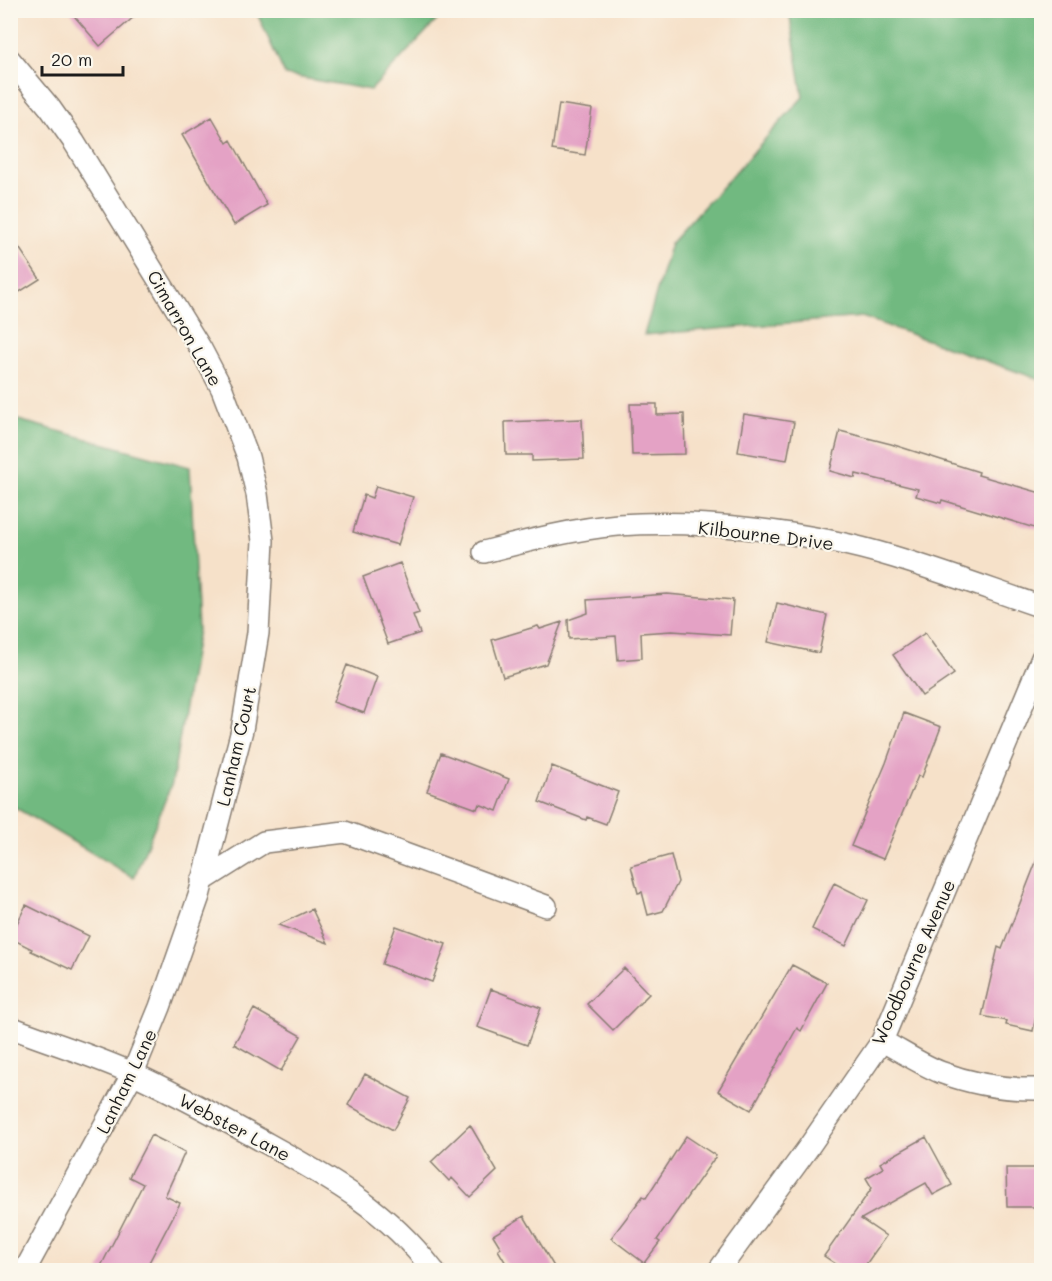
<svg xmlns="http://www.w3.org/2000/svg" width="1052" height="1281" font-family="Mali,sans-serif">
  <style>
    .forest { fill: #71b980; stroke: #466a4e; stroke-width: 1.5 }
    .building { fill: #e4a2c5 }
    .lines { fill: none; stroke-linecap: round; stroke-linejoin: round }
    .minor-casing { stroke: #897e72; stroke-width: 24 }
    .minor { stroke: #fff; stroke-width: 21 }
    .labels { text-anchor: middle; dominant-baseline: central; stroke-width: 4.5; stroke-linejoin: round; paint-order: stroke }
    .street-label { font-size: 18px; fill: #1c1c1c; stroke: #fbf7ec }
  </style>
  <rect width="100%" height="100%" fill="#fbf7ec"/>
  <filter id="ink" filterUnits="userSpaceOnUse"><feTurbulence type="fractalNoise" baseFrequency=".0167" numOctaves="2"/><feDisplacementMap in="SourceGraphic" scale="12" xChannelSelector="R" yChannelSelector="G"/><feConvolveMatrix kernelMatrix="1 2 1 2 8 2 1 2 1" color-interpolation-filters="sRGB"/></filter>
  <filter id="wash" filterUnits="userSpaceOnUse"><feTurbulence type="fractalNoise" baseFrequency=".008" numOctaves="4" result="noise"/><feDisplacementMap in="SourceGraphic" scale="24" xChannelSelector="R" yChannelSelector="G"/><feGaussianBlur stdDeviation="1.35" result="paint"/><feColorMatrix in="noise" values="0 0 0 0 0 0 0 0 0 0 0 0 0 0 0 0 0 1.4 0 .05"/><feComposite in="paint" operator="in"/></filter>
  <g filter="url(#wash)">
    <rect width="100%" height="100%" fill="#f6e1c9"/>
    <path class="forest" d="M256,11H452L440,17L371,90L285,75Z
      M789,11H1041V380L862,317L644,335L671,243L803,97Z
      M11,418L190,467L198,630L172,783L134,878L11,805Z"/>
    <g id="blocks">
      <path class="building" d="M69,10H142L100,46Z
        M559,104L592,109L585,155L552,150Z
        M212,117L227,143L231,140L267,205L234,225L182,135Z
        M10,234L40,279L10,298Z
        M630,404H657V415L684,414L685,454L632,455Z
        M744,414L794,422L787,460L738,452Z
        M582,419L584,459L532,461V455H506L505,422Z
        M840,431L891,444L979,472L978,475L1041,493V530L942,500L941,503L916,496L918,489L856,474L855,478L830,471Z
        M376,486L413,497L398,545L353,532L364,495L372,498Z
        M400,563L419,613L413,615L420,633L388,644L363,577Z
        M667,594L733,600L730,635L672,631L641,633L642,658L618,660L616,636L569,639L568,620L588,613L587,600Z
        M777,603L827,615L819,653L768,642Z
        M562,622L546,664L503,677L492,640L538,626L540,629Z
        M925,633L954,674L922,696L893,655Z
        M347,665L377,677L364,713L333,702Z
        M904,713L941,727L922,777L918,776L883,859L851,846L886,763Z
        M441,753L509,779L497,811L479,804L477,809L427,791Z
        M552,766L618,792L606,824L587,817L586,820L539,802Z
        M1040,852L1041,992L1033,1031L1006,1025L1007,1021L982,1016L998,947L1002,949Z
        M671,855L678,882L663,911L648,915L642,892L638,893L631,866Z
        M834,883L868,900L846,946L812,929Z
        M26,905L89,936L72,970L31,951L32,949L10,938Z
        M312,909L328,943L278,925Z
        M396,926L446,944L432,982L382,964Z
        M792,965L827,983L801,1031L797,1028L751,1110L718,1091Z
        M624,968L649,994L613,1030L587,1004Z
        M491,989L541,1008L527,1045L477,1027Z
        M254,1009L301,1036L281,1071L234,1044Z
        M365,1074L410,1098L393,1130L348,1105Z
        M470,1125L497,1171L470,1197L452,1178L449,1181L431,1162Z
        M151,1135L185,1152L165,1196L180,1203L145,1270H99L143,1184L129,1177Z
        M686,1136L716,1156L657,1240L660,1242L644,1263L611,1238L643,1196L646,1198Z
        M926,1137L952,1185L933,1195L926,1183L861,1219L886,1236L862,1270H845L824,1256L872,1188L866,1178L883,1168L880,1163Z
        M1006,1168H1041V1207H1007Z
        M524,1216L556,1270H510L498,1250L501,1248L493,1235Z"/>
    </g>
  </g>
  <g filter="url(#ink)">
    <use href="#blocks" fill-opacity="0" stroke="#897e72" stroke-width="1.5"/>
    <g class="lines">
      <defs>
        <path id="minor" d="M10,60L50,108L74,142L201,349L222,389L248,457L257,494L263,541L258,633L242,730L199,896L160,1007L133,1073L25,1270
          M484,552C527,541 573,529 618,525C704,519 812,532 894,557C944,572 992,590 1042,607
          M202,881L264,842L345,832L546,906
          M10,1027C51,1043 95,1056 134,1074C180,1095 224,1120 268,1144C333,1180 387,1210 433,1270
          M882,1041C901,1051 920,1064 940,1072C972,1084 1007,1090 1042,1089
          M719,1270L808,1148L882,1041L1042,658"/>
      </defs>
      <use href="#minor" class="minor-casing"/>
      <use href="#minor" class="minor"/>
    </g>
  </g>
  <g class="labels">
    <g class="street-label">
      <text transform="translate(185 328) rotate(60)">Cimarron Lane</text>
      <text transform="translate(766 535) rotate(7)">Kilbourne Drive</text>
      <text transform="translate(236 746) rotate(-77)">Lanham Court</text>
      <text transform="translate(913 962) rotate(-66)">Woodbourne Avenue</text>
      <text transform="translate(126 1081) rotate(-64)">Lanham Lane</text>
      <text transform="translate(235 1127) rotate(28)">Webster Lane</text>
    </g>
  </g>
  <rect width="1052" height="1281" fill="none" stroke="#fbf7ec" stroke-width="36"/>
  <path d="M42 66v9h81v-9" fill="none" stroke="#1c1c1c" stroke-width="3"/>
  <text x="51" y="66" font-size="18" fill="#1c1c1c" stroke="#fbf7ec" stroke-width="4.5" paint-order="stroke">20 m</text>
</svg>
